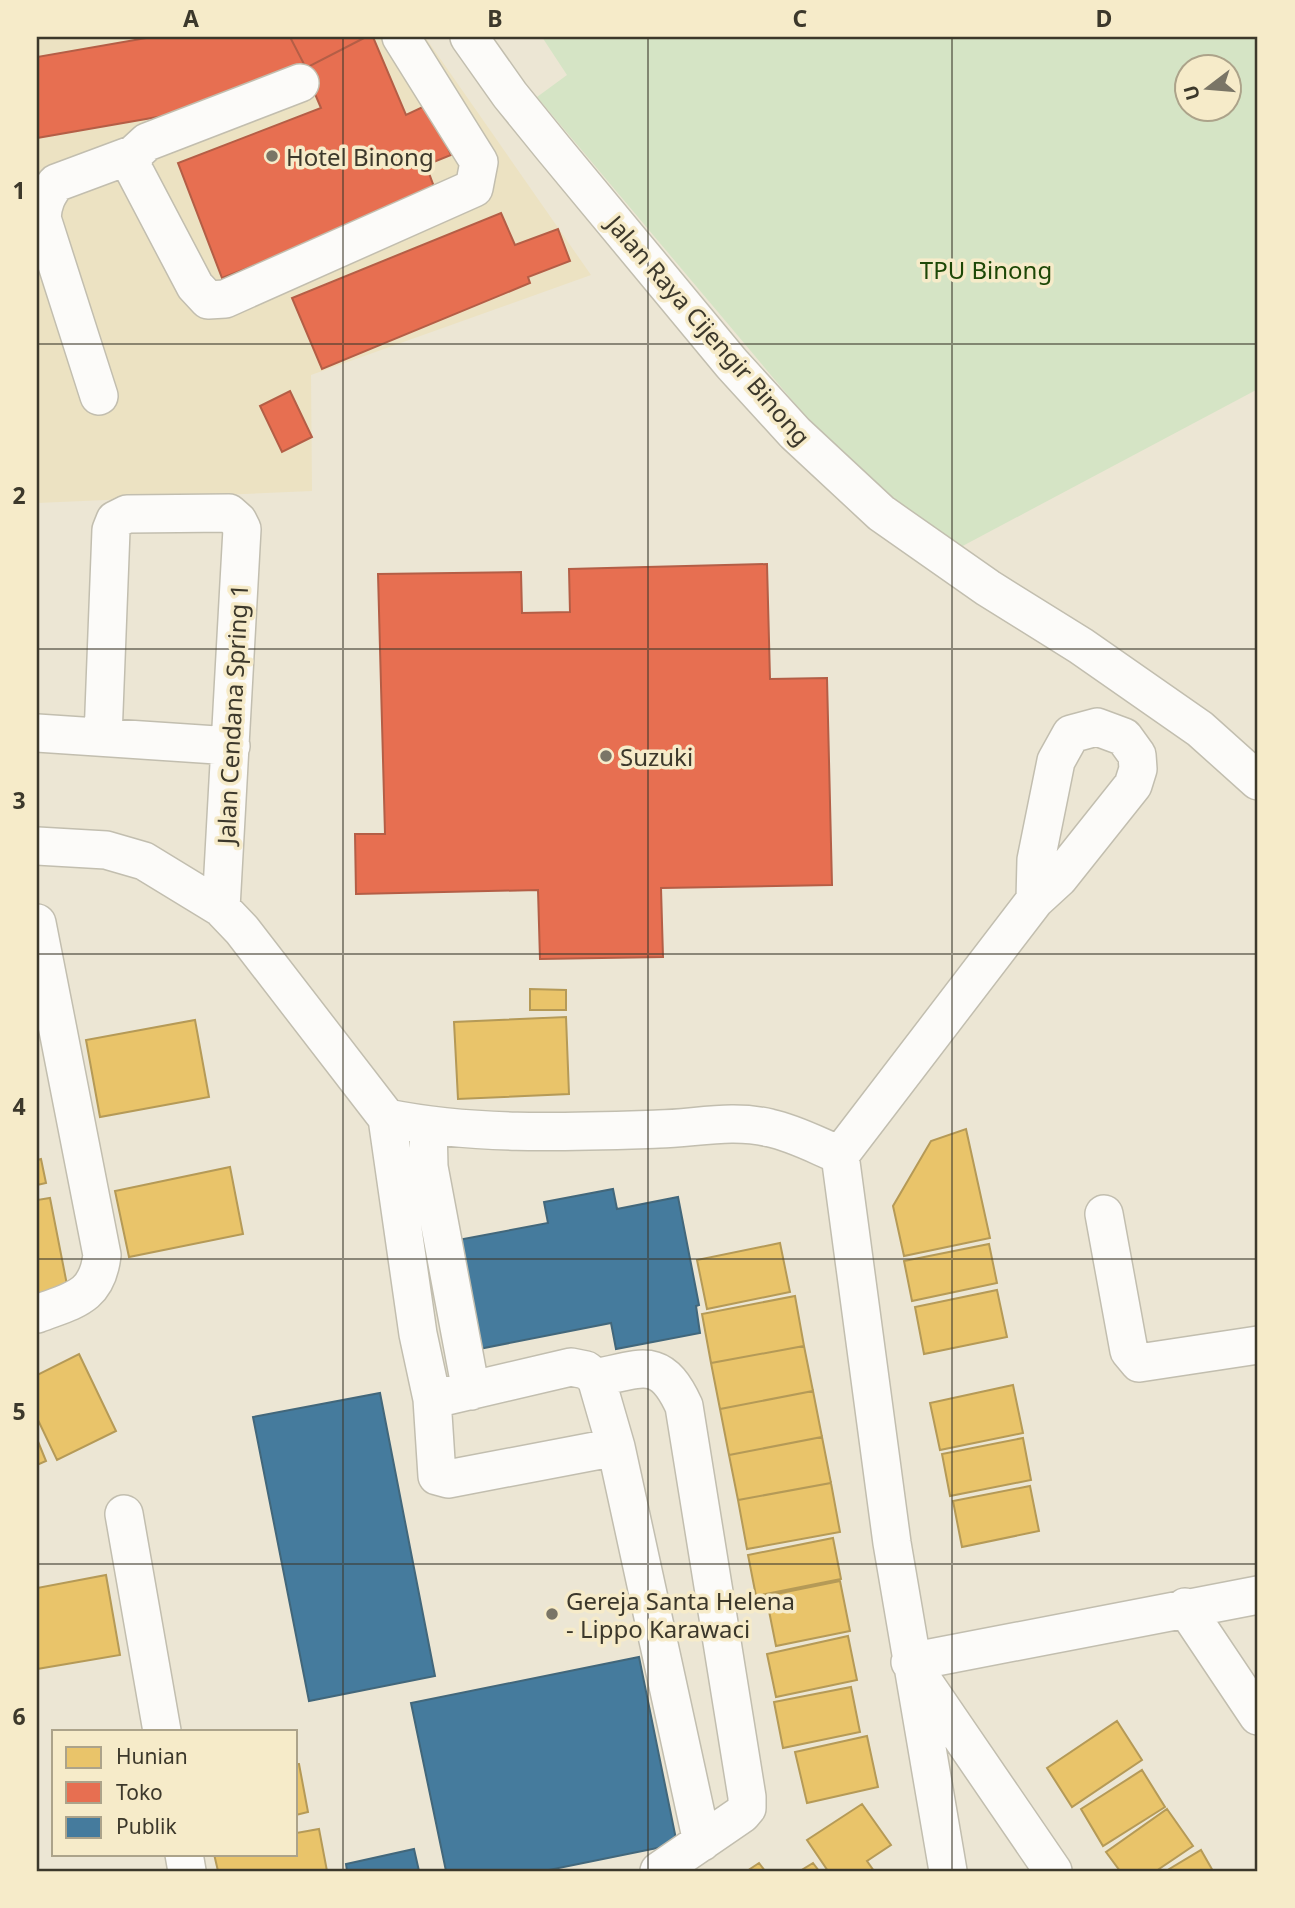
<svg xmlns="http://www.w3.org/2000/svg" width="1295" height="1908" font-family="'Noto Sans',sans-serif">
  <style>
    .built { fill: #ece2c2 }
    .green { fill: #d5e4c5; fill-rule: evenodd }
    .homes { fill: #e9c46a; stroke: #b59a57; stroke-width: 2 }
    .shops { fill: #e76f51; stroke: #b45e46; stroke-width: 2 }
    .public { fill: #457b9d; stroke: #42677b; stroke-width: 2 }
    .lines { fill: none; stroke-linecap: round; stroke-linejoin: round }
    .minor-casing { stroke: #c2beaf; stroke-width: 40 }
    .minor { stroke: #fcfbf9; stroke-width: 37 }
    .grid { fill: none; stroke: #3c382b; stroke-width: 2; stroke-opacity: 0.55 }
    .poi-dot { fill: #7a7566; stroke: #f6ebc9; stroke-width: 2.5 }
    .labels { text-anchor: middle; dominant-baseline: central; stroke-width: 7; stroke-linejoin: round; paint-order: stroke }
    .poi-label { font-size: 24px; fill: #3c382b; stroke: #f6ebc9; text-anchor: start }
    .park-label { font-size: 24px; fill: #1d4806; stroke: #f6ebc9 }
    .street-label { font-size: 24px; fill: #3c382b; stroke: #f6ebc9 }
    .neatline { fill: none; stroke: #3c382b; stroke-width: 2.5 }
    .grid-label { font-size: 23px; text-anchor: middle; font-weight: bold; fill: #3c382b }
  </style>
  <rect width="100%" height="100%" fill="#ece6d4"/>
  <path class="built" d="M37,37H425L591,275L311,375L312,491L37,503Z"/>
  <path class="green" d="M542,37H1258V389L957,549L850,469L537,97L567,75ZM1186,66H1228V108H1186Z"/>
  <path class="homes" d="M530,989L566,990V1010H530Z
    M566,1017L569,1094L458,1099L454,1022Z
    M195,1020L209,1097L100,1117L86,1040Z
    M966,1129L990,1238L904,1256L893,1206L931,1141Z
    M41,1159L46,1183L37,1185V1160Z
    M230,1167L243,1234L129,1257L115,1191Z
    M50,1198L68,1290L37,1296V1200Z
    M780,1243L790,1292L707,1309L697,1260Z
    M989,1244L997,1283L912,1301L904,1261Z
    M997,1290L1007,1337L924,1354L915,1307Z
    M795,1296L804,1346L711,1363L702,1314Z
    M804,1346L813,1391L720,1409L711,1363Z
    M79,1354L116,1431L57,1460L37,1418V1375Z
    M1013,1385L1023,1433L940,1450L930,1403Z
    M813,1391L822,1437L729,1455L720,1409Z
    M822,1437L831,1483L738,1500L729,1455Z
    M1023,1438L1031,1480L950,1496L942,1454Z
    M37,1439L46,1461L37,1465Z
    M831,1483L840,1532L747,1549L738,1500Z
    M1030,1486L1039,1531L962,1547L953,1501Z
    M833,1538L841,1579L756,1596L748,1555Z
    M106,1575L120,1655L37,1669V1588Z
    M840,1581L850,1631L776,1646L766,1596Z
    M848,1636L857,1680L776,1697L767,1654Z
    M851,1687L860,1732L783,1748L774,1702Z
    M1117,1721L1142,1760L1072,1807L1047,1768Z
    M867,1736L878,1787L807,1803L795,1752Z
    M296,1764H299L308,1812L296,1815Z
    M1142,1770L1165,1807L1103,1846L1081,1809Z
    M862,1804L891,1845L867,1861L874,1871H828L807,1840Z
    M1167,1809L1193,1846L1156,1871H1120L1106,1852Z
    M319,1829L327,1871H218L214,1854H296V1833Z
    M1201,1850L1213,1871H1166Z
    M759,1863L765,1871H747Z
    M813,1863L819,1871H800Z"/>
  <path class="shops" d="M152,37H373L406,115L429,104L451,155L426,165L437,195L222,278L178,163L321,108L304,68L186,112L37,138V57Z
    M290,37H366L306,68Z
    M501,213L515,245L558,229L570,261L528,277L530,283L322,369L292,298Z
    M290,391L312,437L282,452L260,406Z
    M767,564L770,679L827,678L832,885L661,888L663,957L540,959L538,890L356,894L355,834H385L378,574L521,572L522,613L570,612L569,569Z"/>
  <path class="public" d="M613,1189L617,1209L678,1197L699,1305L696,1306L700,1333L616,1349L611,1323L479,1349L458,1240L548,1223L544,1202Z
    M380,1393L435,1676L309,1701L253,1417Z
    M639,1657L677,1844L544,1871H446L411,1703Z
    M414,1849L419,1871H347L346,1864Z"/>
  <g class="lines">
    <defs>
      <path id="minor" d="M469,37L510,95L553,148L732,364L795,433L881,513L988,588L1081,646L1200,729L1258,781
        M300,83L147,142L134,154L133,168L195,286L208,300L225,299L474,188L479,162L401,37
        M99,396L42,218C43,203 47,195 56,183L134,154
        M37,733L231,746
        M103,737L111,530L115,520L127,514L229,513L238,521L242,529L221,908
        M37,846L106,850L144,861L221,908L242,930L387,1118L418,1334L432,1399L437,1476L448,1479L616,1447L702,1842
        M37,923L102,1255C97,1298 73,1300 37,1314
        M387,1118C477,1136 568,1132 659,1129C696,1128 733,1119 770,1128C794,1133 818,1146 840,1155L892,1543L948,1871
        M428,1126L429,1167L471,1391
        M840,1155L1035,900L1059,878L1133,785L1138,769L1137,755L1124,737L1097,727L1071,734L1056,761L1036,860L1035,900
        M1104,1214L1129,1351L1139,1363L1258,1345
        M596,1378C643,1368 661,1356 684,1406L747,1797V1808L742,1814L659,1871
        M447,1396L571,1367L586,1370L596,1378L616,1447
        M124,1514L162,1731
        M1185,1607L1258,1716
        M910,1662L1258,1595
        M919,1675L1053,1871
        M184,1854L187,1871"/>
    </defs>
    <use href="#minor" class="minor-casing"/>
    <use href="#minor" class="minor"/>
  </g>
  <path class="grid" d="M343,37V1871M648,37V1871M952,37V1871M37,344H1258M37,649H1258M37,954H1258M37,1259H1258M37,1564H1258"/>
  <g class="poi-dot">
    <circle cx="272" cy="156" r="7"/>
    <circle cx="606" cy="756" r="7"/>
    <circle cx="552" cy="1614" r="7"/>
  </g>
  <g class="labels">
    <g class="poi-label">
      <text x="286" y="156">Hotel Binong</text>
      <text x="620" y="756">Suzuki</text>
      <text x="566" y="1600">Gereja Santa Helena<tspan x="566" dy="28">- Lippo Karawaci</tspan></text>
    </g>
    <g class="park-label">
      <text x="986" y="269">TPU Binong</text>
    </g>
    <g class="street-label">
      <text transform="translate(709 330) rotate(49)">Jalan Raya Cijengir Binong</text>
      <text transform="translate(232 714) rotate(-87)">Jalan Cendana Spring 1</text>
    </g>
  </g>
  <rect width="1295" height="1908" fill="none" stroke="#f6ebc9" stroke-width="77"/>
  <rect x="52" y="1730" width="245" height="126" fill="#f6ebc9" stroke="#aca38a" stroke-width="2"/>
  <rect x="66" y="1747" width="35" height="21" fill="#e9c46a" stroke="#aca38a" stroke-width="2"/>
  <text x="116" y="1764" font-size="21" fill="#3c382b">Hunian</text>
  <rect x="66" y="1782" width="35" height="21" fill="#e76f51" stroke="#aca38a" stroke-width="2"/>
  <text x="116" y="1800" font-size="21" fill="#3c382b">Toko</text>
  <rect x="66" y="1817" width="35" height="21" fill="#457b9d" stroke="#aca38a" stroke-width="2"/>
  <text x="116" y="1834" font-size="21" fill="#3c382b">Publik</text>
  <g transform="translate(1208 88) rotate(254)"><circle r="33" fill="#f6ebc9" stroke="#aca38a" stroke-width="2"/>
  <path d="M0-5L12 26L0 18L-12 26Z" fill="#7a7566"/>
  <text y="-10" font-size="19" font-weight="bold" text-anchor="middle" fill="#3c382b">U</text>
  </g>
  <rect x="38" y="38" width="1218" height="1832" class="neatline"/>
  <g class="grid-label">
    <text x="191" y="27">A</text>
    <text x="495" y="27">B</text>
    <text x="800" y="27">C</text>
    <text x="1104" y="27">D</text>
    <text x="19" y="199">1</text>
    <text x="19" y="504">2</text>
    <text x="19" y="809">3</text>
    <text x="19" y="1115">4</text>
    <text x="19" y="1420">5</text>
    <text x="19" y="1725">6</text>
  </g>
</svg>
